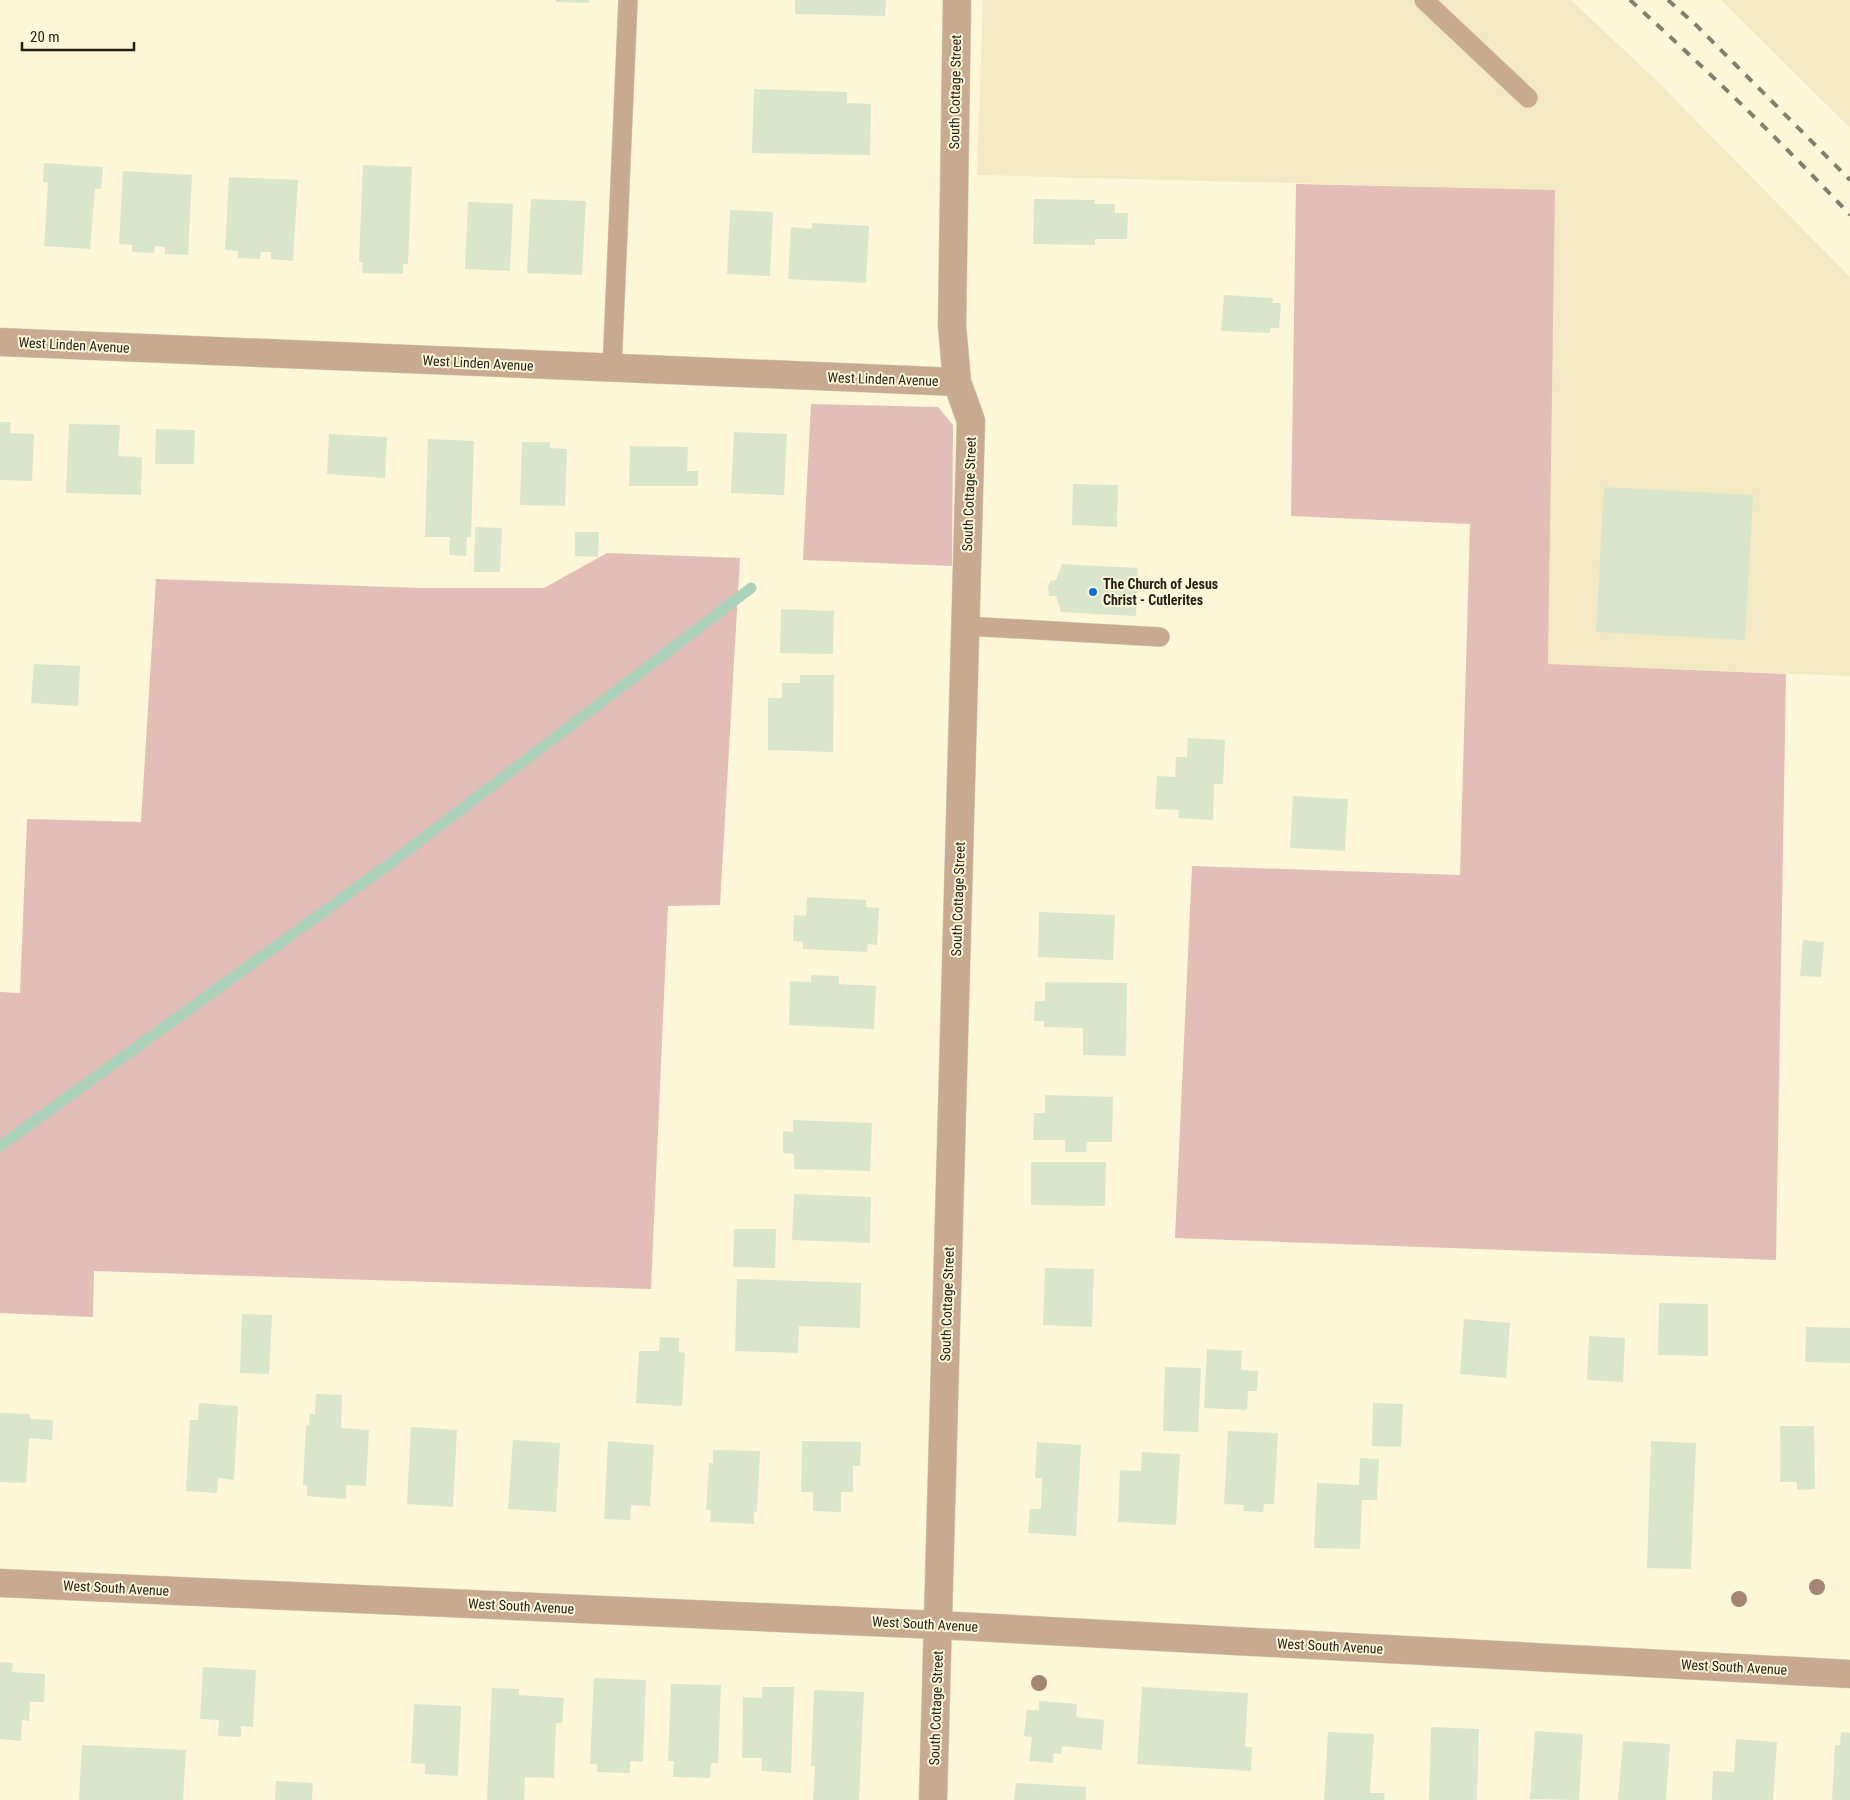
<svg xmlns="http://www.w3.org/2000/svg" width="1850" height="1800" font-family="'Roboto Condensed',sans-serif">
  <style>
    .built { fill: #f3eac5 }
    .green { fill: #e3beb6 }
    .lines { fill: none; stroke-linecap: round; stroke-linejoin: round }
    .stream { stroke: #add2bc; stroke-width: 11 }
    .building { fill: #d9e6cb }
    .service-casing { stroke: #dad3b9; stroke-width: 20 }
    .minor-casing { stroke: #dad3b9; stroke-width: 29 }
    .service { stroke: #c8aa91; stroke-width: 19 }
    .minor { stroke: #c8aa91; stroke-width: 28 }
    .rail { stroke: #847f6d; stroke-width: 4; stroke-dasharray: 9 9; stroke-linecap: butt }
    .tree { fill: #a58573 }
    .poi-dot { fill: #0c6ed7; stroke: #fdf6d9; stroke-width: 2 }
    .labels { text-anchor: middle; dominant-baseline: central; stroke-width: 4; stroke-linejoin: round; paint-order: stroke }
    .street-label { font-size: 14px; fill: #211e14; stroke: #fdf6d9 }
    .poi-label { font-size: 14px; font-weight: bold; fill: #211e14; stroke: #fdf6d9; text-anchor: start }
  </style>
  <rect width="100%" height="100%" fill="#fdf6d9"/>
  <path class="built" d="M983,0H1571L1655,79L1850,277V676L1548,664L1554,190L977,175Z
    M1721,0H1850V128Z"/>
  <path class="green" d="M1296,184L1555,190L1548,664L1786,674L1776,1260L1175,1238L1192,866L1460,875L1470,524L1291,516Z
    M811,404L938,407L953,425L952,566L803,560Z
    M607,553L740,558L720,905L668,906L651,1289L94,1271L93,1317L0,1313V992L20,993L27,819L141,822L156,579L420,588H544Z"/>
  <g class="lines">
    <path class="stream" d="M0,1146L384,868L751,588"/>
  </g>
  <path class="building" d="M556,0H589V3L556,2Z
    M795,0H886L885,16L795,14Z
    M754,89L847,92V103L871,104L870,155L752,153Z
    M44,163L103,167L101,189H95L90,249L44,246L48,183L43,182Z
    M363,165L412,167L408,264H403V274L362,273L363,262H359Z
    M123,171L192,175L188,255L165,254V247L155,246L154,253L132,252V245L119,244Z
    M229,177L298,180L293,261L271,259V252H261L260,259L238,258V251L225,250Z
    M531,199L586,201L582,275L527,273Z
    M1034,199L1095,200L1094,204H1115V213H1128L1127,239H1095V245L1033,244Z
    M468,202L513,204L510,271L465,269Z
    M730,210L773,212L770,276L727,274Z
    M812,223L869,226L866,283L788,279L791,227L812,229Z
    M1224,295L1273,298L1272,303H1281L1279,328H1271L1270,333L1221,331Z
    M0,422H11L10,433L34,434L32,481L0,480Z
    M69,424L120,425L118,456L142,457L141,495L66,493Z
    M156,429L195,430L194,464H155Z
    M734,432L787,434L784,495L731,493Z
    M329,434L387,437L385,478L327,474Z
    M428,439L474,441L471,537H467L466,556L449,555L450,537H425Z
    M522,442H550V448L567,449L565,506L520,505Z
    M630,446L688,447L687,471H698V486H629Z
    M1073,484L1118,485L1117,527L1072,525Z
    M1604,487L1753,495L1745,640L1596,632Z
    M475,527L502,528L500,572H474Z
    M575,532H599L598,557L575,556Z
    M1062,564L1138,568L1136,616L1061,612L1056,596H1049L1048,587L1050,581L1056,580Z
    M781,609L834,611L833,654L780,653Z
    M34,664L80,666L78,706L31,703Z
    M800,675H834L833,752L768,750V698H782V683H800Z
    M1188,738L1225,740L1223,784H1214L1213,820L1178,818L1179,810L1155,809L1157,776L1175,777L1176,757H1187Z
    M1293,796L1348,799L1345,851L1290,848Z
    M807,897L866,900V907L879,908L877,945L868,944L867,952L803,949V942L793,941L794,915L806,916Z
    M1039,912L1115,915L1113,960L1038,957Z
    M1803,940L1824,942L1821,977L1800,976Z
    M811,975L839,976V984L876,986L874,1029L789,1025L790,981L811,982Z
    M1045,982L1127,983L1126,1056L1083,1055V1028L1044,1027V1021H1034L1035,1001H1045Z
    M1045,1095L1113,1097L1112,1142H1087L1086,1152H1065V1140H1033L1034,1113H1045Z
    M793,1120L872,1123L870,1171L794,1169V1154L783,1153V1131L793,1132Z
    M1031,1162H1106L1105,1206L1031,1205Z
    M794,1194L871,1197L870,1243L792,1240Z
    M734,1229H776L775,1268L733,1267Z
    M1045,1268L1094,1269L1092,1327L1043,1325Z
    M737,1279L861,1283L860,1328L799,1326L798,1353L735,1351Z
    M1659,1303L1708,1304V1356L1658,1355Z
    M242,1314L272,1315L269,1374L240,1373Z
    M1464,1319L1510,1323L1506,1378L1460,1374Z
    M1806,1327L1850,1328V1363L1805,1362Z
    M1589,1336L1625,1338L1623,1382L1587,1380Z
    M660,1337L679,1338V1352L685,1353L682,1406L636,1403L639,1351H659Z
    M1207,1349L1242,1351L1241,1370L1258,1371L1257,1391H1248L1247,1410L1204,1408Z
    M1165,1367L1201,1368L1198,1432L1163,1431Z
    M316,1394L342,1395L341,1428L369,1430L366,1486L346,1485V1499L307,1496V1485H303L306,1425H309L310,1414H315Z
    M199,1403L238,1406L234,1480L218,1478L217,1493L186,1491L190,1420H198Z
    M1373,1403L1403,1404L1401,1447L1372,1446Z
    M0,1413L30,1414V1419L53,1420L52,1440L29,1438L26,1483L0,1482Z
    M1780,1426H1814L1815,1489L1797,1490V1482H1780Z
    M411,1427L457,1430L453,1507L407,1504Z
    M1228,1431L1278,1433L1274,1504H1264L1263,1512L1243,1511L1244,1505L1224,1504Z
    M513,1440L560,1443L556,1512L508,1509Z
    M608,1441L654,1445L650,1506L631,1505L630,1520L604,1519Z
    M802,1441L861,1442L860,1466H853V1492H841V1512L813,1511V1492H801Z
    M1651,1441L1696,1443L1691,1569L1647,1568Z
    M1037,1442L1081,1445L1076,1536L1028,1533L1030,1509H1041L1042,1478H1035Z
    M713,1450L760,1451L757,1512H754V1524L710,1522L711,1510H706L709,1463H713Z
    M1142,1452L1180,1454L1176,1525L1118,1522L1120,1470L1141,1471Z
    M1360,1458L1379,1459L1377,1500H1362L1360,1549L1314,1548L1317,1483L1359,1485Z
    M0,1662L13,1663L12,1672L45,1674L44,1702H30L29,1721L22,1720L21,1741L0,1739Z
    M203,1667L256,1670L253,1727L241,1726V1737L218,1736L219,1720L200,1719Z
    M594,1678L646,1680L643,1762L630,1761V1773L597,1772V1764H590Z
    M671,1684L721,1685L718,1763H711L710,1778L673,1777L674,1761H668Z
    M762,1687H794L791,1773L761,1771L762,1758H742L743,1697L762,1698Z
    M1142,1687L1248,1693L1245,1747H1252L1251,1771L1137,1764Z
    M492,1688L519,1689V1695L564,1698L562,1723H556L554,1778L525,1777L524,1800H487Z
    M814,1690L864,1692L859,1800H813L815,1766H811Z
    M1039,1701L1077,1704L1076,1717L1104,1720L1102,1750L1062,1746L1061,1754L1054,1753L1053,1763L1029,1761L1032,1737L1024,1736L1027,1710H1039Z
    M414,1704L461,1706L458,1776L425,1774V1764L411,1763Z
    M1431,1727L1479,1729L1477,1800H1429Z
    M1535,1731L1583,1734L1579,1800L1530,1799Z
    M1328,1732L1374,1734L1370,1793H1385L1384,1800H1324Z
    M1841,1732L1850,1733V1800H1832L1835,1745H1840Z
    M1736,1739L1777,1742L1773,1800H1712L1713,1771L1734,1772Z
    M1623,1741L1670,1744L1666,1800H1618Z
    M82,1745L186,1750L183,1800H79Z
    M276,1781L313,1783L312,1800H275Z
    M1016,1783L1086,1787V1800H1014Z"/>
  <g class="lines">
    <defs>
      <path id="service" d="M1424,0L1528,98
        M612,369L628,0
        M966,626L1160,637"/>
      <path id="minor" d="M0,342L957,382
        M0,1583L938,1625L1850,1674
        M933,1800L971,421L957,382L952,325L957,0"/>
    </defs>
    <use href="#service" class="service-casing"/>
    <use href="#minor" class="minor-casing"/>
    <use href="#service" class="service"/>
    <use href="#minor" class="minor"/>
    <path class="rail" d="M1630,0C1706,69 1780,140 1850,215
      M1668,0L1698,27L1850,180"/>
  </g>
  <g class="tree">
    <circle cx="1817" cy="1587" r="8"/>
    <circle cx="1739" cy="1599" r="8"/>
    <circle cx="1039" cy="1683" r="8"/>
  </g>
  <circle class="poi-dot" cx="1093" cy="592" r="5"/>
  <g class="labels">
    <g class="street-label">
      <text transform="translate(955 92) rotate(-89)">South Cottage Street</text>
      <text transform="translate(74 345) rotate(3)">West Linden Avenue</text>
      <text transform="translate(478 363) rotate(3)">West Linden Avenue</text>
      <text transform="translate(883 379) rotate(2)">West Linden Avenue</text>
      <text transform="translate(969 494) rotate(-88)">South Cottage Street</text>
      <text transform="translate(958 899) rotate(-88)">South Cottage Street</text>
      <text transform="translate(947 1304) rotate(-88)">South Cottage Street</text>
      <text transform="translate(116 1588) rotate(3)">West South Avenue</text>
      <text transform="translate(521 1606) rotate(3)">West South Avenue</text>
      <text transform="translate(925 1624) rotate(3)">West South Avenue</text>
      <text transform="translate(1330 1646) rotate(3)">West South Avenue</text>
      <text transform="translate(1734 1667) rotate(3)">West South Avenue</text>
      <text transform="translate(936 1708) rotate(-88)">South Cottage Street</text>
    </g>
    <g class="poi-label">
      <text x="1103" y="584">The Church of Jesus<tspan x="1103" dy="16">Christ - Cutlerites</tspan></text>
    </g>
  </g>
  <path d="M22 42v8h112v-8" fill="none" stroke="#211e14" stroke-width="2.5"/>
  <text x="30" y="42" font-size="15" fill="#211e14" stroke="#fdf6d9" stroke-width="4" paint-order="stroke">20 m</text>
</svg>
